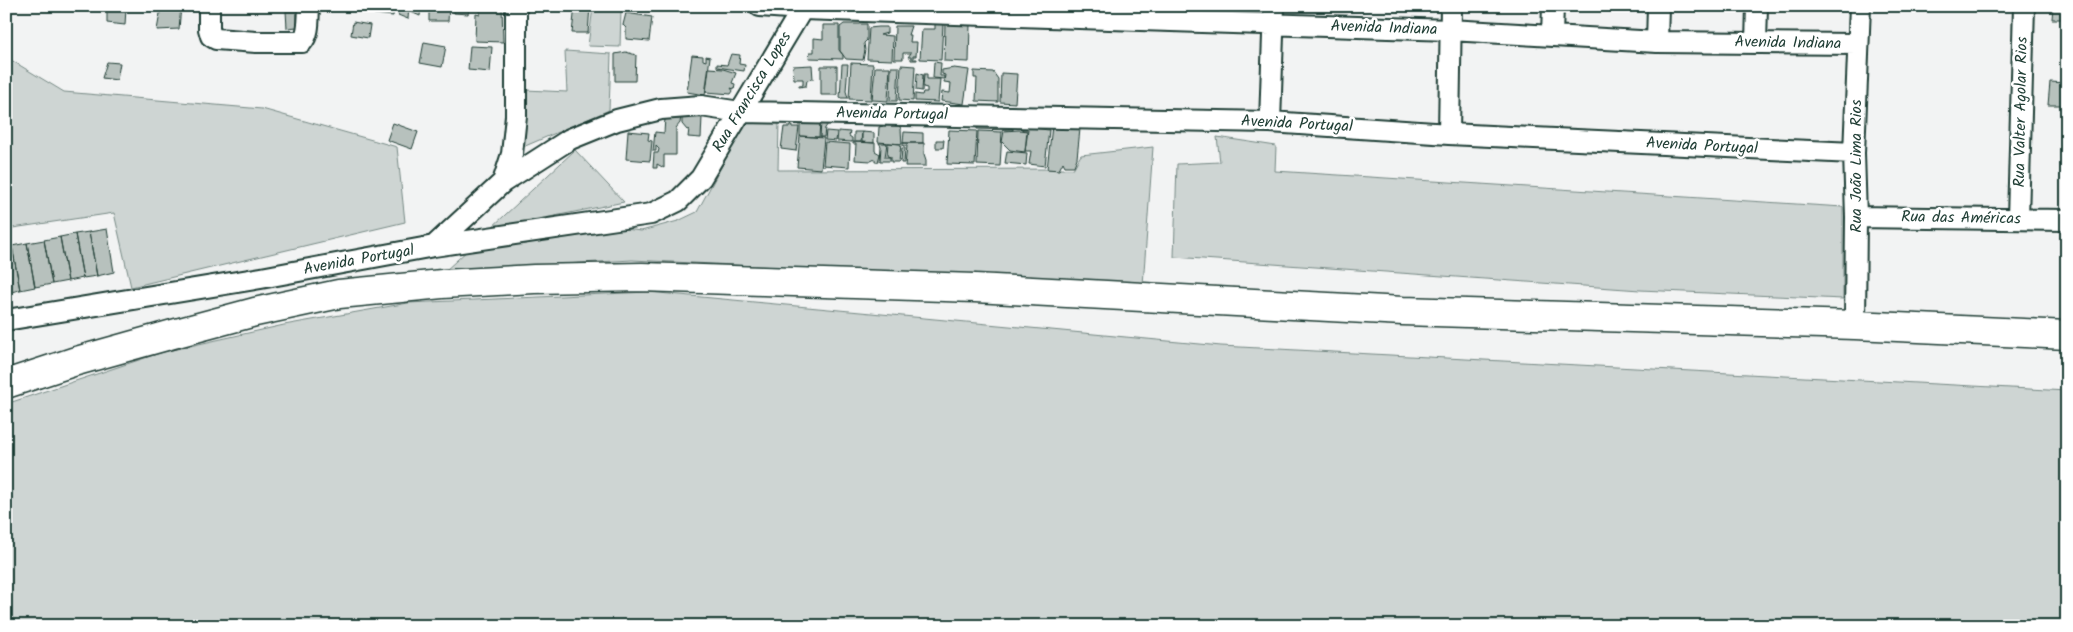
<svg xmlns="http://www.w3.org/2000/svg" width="2073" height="632" font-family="Kalam,sans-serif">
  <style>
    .green { fill: #ced5d3; stroke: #768984 }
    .building { fill: #b7c1bd; stroke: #1f3d34 }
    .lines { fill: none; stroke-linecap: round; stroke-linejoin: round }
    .minor-casing { stroke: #1f3d34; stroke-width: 24 }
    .primary-casing { stroke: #1f3d34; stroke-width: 31 }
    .minor { stroke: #fff; stroke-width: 20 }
    .primary { stroke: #fff; stroke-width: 28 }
    .labels { text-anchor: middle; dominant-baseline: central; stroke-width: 5; stroke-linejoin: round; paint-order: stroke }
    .street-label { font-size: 16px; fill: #1f3d34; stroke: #fff }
  </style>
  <rect width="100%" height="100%" fill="#f2f3f3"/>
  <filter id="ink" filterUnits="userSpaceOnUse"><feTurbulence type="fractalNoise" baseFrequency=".02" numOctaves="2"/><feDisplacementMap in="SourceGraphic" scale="10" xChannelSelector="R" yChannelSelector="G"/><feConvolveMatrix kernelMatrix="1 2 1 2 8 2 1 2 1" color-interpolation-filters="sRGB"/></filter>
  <g filter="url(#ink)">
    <path class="green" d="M593,7L621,10L620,47L588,46Z
      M565,51L611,54L609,110L516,150L526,90L567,92Z
      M6,57L64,92L262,109L397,147L405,222L131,287L114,213L6,229Z
      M747,119L779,121L778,170L1073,169L1081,155L1153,147L1143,285L632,260L445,271L469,249L617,228L641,231L678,221L697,212Z
      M1217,137L1276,146L1275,171L1843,207V299L1640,290L1174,257L1177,164L1220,162Z
      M575,150L624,202L490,229Z
      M648,292L1221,346L2067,391V626H6V404L163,352L284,325L408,303Z"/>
    <path class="building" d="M107,6L126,8L125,25L107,23Z
      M181,6L179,29L157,30L161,8Z
      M319,6H344V10Z
      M375,6H394L393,16L374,14Z
      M399,6H409L408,19L398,15Z
      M412,6H421L420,16L411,12Z
      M429,6H449L448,21H429Z
      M454,6H470L468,14L454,13Z
      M480,6H502L503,42L475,41L476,14L480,15Z
      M575,6H590L588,33H572Z
      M2053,6H2067V19H2052Z
      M286,11H297V27L287,28Z
      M626,13L652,17L649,41L626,39V28L623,25Z
      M353,22L370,25L368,38L351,35Z
      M844,24H867V40L864,43L865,50L863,60L846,59L840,51V27Z
      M935,24H943L941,60L920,59L922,29H935Z
      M945,24H970L969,62L944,61Z
      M823,25H839V50L843,55V59L809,58L810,52H814V38L823,39Z
      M895,26H911L908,35H911L910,42H917L916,56H913V59H917V60H911V57H908L911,53H903V59H894Z
      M879,27H887V33L880,35L893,36L892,60L867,59L869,28Z
      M424,42L446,46L442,67L420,63Z
      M470,46L492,47L490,72L468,70Z
      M626,52L636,55L635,81H615V54Z
      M731,54L740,55L739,64L745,65L744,71L717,67V64L727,65Z
      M692,55L703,56V60L706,61V56L710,57L705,95L687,92Z
      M107,62L120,63L117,80L102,78Z
      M934,62L941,63L940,76H944V79L933,78Z
      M851,63L873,64L871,100L849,99Z
      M842,64H848L846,91L848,98H840Z
      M812,65L813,79L807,80L806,86L799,87V85H803V79H794L793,66Z
      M901,65L915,66L913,101L899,100Z
      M821,66H837V95H821Z
      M875,67H890L888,101L872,100Z
      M891,67H899L897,101H890Z
      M709,68L723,69L736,73L732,83L735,84L734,89L731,88L733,91L731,94L706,92Z
      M954,68L969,70L964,104L941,101L942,92L950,93L951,83L944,82L945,75L942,74V70Z
      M974,71L993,72L998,79V102L976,101L977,78H974Z
      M917,73L923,75L922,91L916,90Z
      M1001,73L1017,74L1015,103L1000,102Z
      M924,74H927V79H940L938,102L915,101V94L922,95L923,92H927V88L923,87Z
      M2050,82L2067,83V105H2048Z
      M679,116H681L680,123L676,128V155H664V168L657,164V168H653L654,153H658L659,149L656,146V151H653L655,132L664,133L665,118L679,119Z
      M682,116L702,117L701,138L688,137L689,129L687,130L682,124Z
      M800,121L820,122L819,137L800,136Z
      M821,122L829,123L825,128L824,137H820Z
      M883,122L898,123L901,129L902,144L878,142L879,127L883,126Z
      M393,123L418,132L412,149L387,140Z
      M789,124L792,125L791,127H799L796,151L781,149L784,127H790Z
      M1052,126L1080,129L1077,158L1074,166H1065L1063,162L1059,170L1047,169Z
      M977,127H1013V130L977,129Z
      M1022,127L1049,130L1045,166L1029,164L1031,151H1025L1028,130H1022Z
      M949,130L977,131L975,165L947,164Z
      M1019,130L1027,131L1025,152L1010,150L1002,142L1004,131Z
      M628,131L649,133L648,140L652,141L650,161L626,159Z
      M826,131L837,132L836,141L825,140Z
      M838,131L850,132L849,136L852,138V142L837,141Z
      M978,131L1002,132L1000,166L977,165Z
      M854,132H862L861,142H854Z
      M862,132L874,133V143L862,142Z
      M904,132L923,133V143H903Z
      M800,136L824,138L821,169L797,167Z
      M936,140H944L943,148H936Z
      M825,142L850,144L849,167L823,165Z
      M853,142L875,143V151L880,154L878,162H875V159L871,161L855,160L856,144H853Z
      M879,143H887L885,157H890V161H880L881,146Z
      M888,143L901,144L899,162H891V157L887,156Z
      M903,143H924V154L926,160V166H905L907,146H903Z
      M902,148H905L904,163H901Z
      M1007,151L1027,153L1026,165L1005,163Z
      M107,229L114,272L97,276L89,232Z
      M89,232L97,276L83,278L75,234Z
      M75,234L83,278L68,281L60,237Z
      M60,237L68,281L52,284L44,240Z
      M44,240L52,284L35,287L27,243Z
      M27,243L35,287L20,290L12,246Z
      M12,246L20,290L6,293V247Z"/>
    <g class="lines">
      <defs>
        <path id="minor" d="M209,6V29L211,36L216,39L256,42H302C310,33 308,19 309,6
          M760,6L802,9L1450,30L1657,42L1858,44
          M1552,35L1553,6
          M1657,42L1658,6
          M1756,43L1757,6
          M1270,122L1274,6
          M1449,134L1451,6
          M503,182L512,154L516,116V6
          M1856,217L2067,220
          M2018,218L2024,6
          M434,246L503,182L570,139L617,120L661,109L701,106L740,112L1270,122L1449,134L1854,153
          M6,320L261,278L434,246L651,214L678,201L701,178L804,6
          M1855,325L1856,217L1854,153L1860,6"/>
        <path id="primary" d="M6,384L73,362L173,334L255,312L339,294L442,284L534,279L642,277L975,288L1403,311L1855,325L2067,335"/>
      </defs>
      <use href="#minor" class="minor-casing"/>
      <use href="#primary" class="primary-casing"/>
      <use href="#minor" class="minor"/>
      <use href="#primary" class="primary"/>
    </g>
  </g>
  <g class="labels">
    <g class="street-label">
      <text transform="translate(1384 28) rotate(2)">Avenida Indiana</text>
      <text transform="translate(1788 43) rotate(1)">Avenida Indiana</text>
      <text transform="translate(752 92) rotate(-59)">Rua Francisca Lopes</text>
      <text transform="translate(2021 112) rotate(-89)">Rua Valter Agolar Rios</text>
      <text transform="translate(892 114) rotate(1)">Avenida Portugal</text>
      <text transform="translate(1297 124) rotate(3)">Avenida Portugal</text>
      <text transform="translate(1702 146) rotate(3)">Avenida Portugal</text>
      <text transform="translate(1856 166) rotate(-90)">Rua João Lima Rios</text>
      <text transform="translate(1961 218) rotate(1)">Rua das Américas</text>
      <text transform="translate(359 260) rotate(-10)">Avenida Portugal</text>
    </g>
  </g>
  <rect width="2073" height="632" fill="none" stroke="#fff" stroke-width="25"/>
  <rect x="12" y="12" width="2048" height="607" fill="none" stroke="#1f3d34" stroke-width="2" filter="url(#ink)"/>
</svg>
